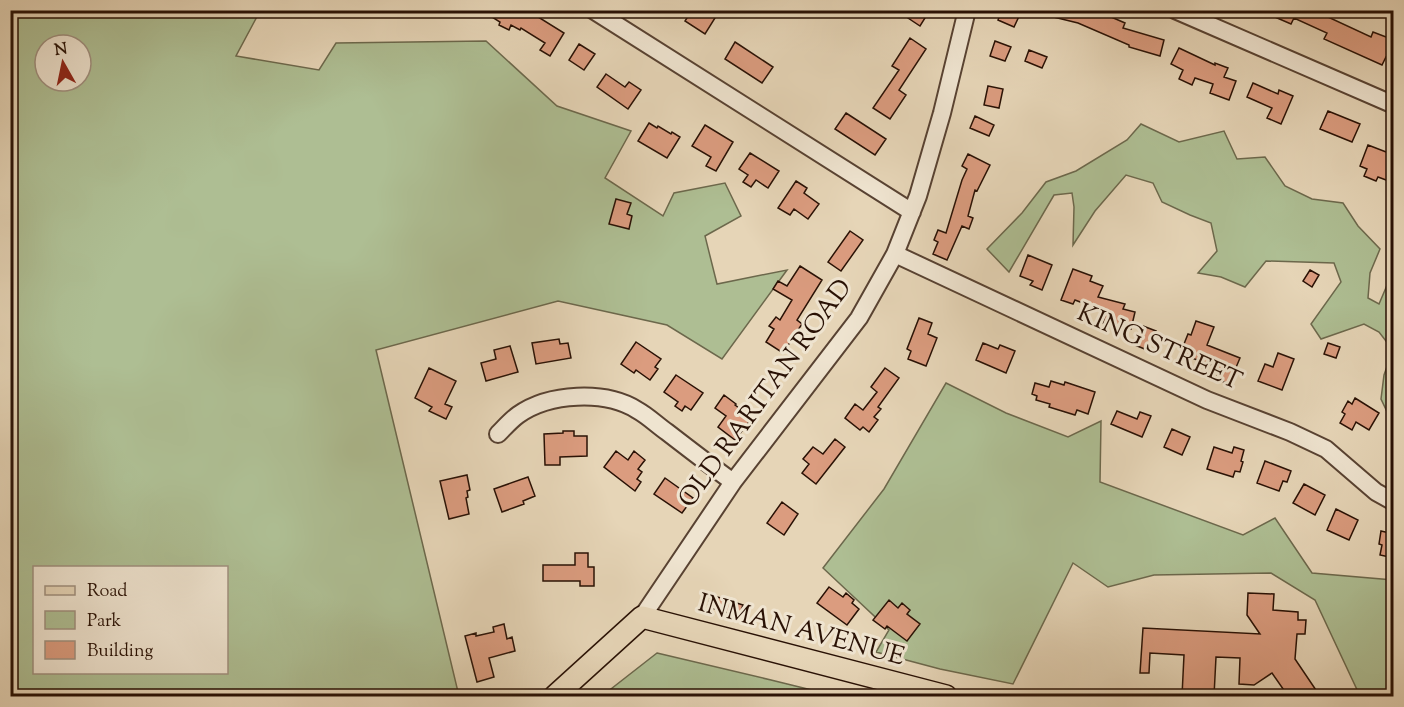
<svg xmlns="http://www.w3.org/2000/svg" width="1404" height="707" font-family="'Sorts Mill Goudy',serif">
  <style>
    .green { fill: #aebe93; stroke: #6c684c; stroke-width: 1.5; fill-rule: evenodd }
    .building { fill: #db9c7f; stroke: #291105; stroke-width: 1.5 }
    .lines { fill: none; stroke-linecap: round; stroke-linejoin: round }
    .minor-casing { stroke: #584232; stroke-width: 20 }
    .major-casing { stroke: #291105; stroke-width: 24 }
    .minor { stroke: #efe4d0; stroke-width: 16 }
    .major { stroke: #e6d5b7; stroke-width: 21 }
    .labels { text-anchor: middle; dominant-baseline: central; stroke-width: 6; stroke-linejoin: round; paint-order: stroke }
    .street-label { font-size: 26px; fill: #291105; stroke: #efe4d0 }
  </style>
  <rect width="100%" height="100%" fill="#e6d5b7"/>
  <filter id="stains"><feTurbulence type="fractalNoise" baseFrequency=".00333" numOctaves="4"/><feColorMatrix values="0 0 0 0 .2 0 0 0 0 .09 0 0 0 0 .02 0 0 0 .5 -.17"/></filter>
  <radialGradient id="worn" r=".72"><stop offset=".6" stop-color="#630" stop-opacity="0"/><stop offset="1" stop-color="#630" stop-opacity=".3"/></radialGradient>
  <path class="green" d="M10,11H260L236,56L319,70L336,43L486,41L557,106L631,131L605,178L663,216L674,193L725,183L741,216L705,236L717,284L787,270L722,359L667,325L558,301L376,350L459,696H11ZM45,45H81V81H45ZM34,568H226V672H34Z
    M1141,124L1179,142L1224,131L1237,159L1265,157L1285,186L1312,199L1343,203L1358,226L1380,249L1370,273L1368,298L1379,304L1391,276L1393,274L1394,419L1392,422L1381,399L1384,375L1393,350L1379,332L1364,324L1321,339L1311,324L1341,282L1334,263L1266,261L1245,287L1221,277L1198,273L1217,251L1211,223L1190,215L1162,202L1153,183L1126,175L1095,211L1073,245L1074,207L1072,193L1054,195L1009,272L987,249L1022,213L1046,182L1076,171L1127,140Z
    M946,383L1006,413L1068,437L1101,421L1100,482L1243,535L1275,518L1312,573L1393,580V696H1360L1315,600L1271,573L1154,575L1108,587L1073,563L1013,684L940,669L876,652L889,630L823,568L884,489Z
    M657,653L771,680L836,696H602Z"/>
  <path class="building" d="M481,10H527L564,33L550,56L540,50L545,43L521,28L520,30L511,25L509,30L499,25L500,22Z
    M692,10H720L705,34L685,21Z
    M896,10H930L920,26Z
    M1002,10H1022L1014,27L998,20Z
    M1042,10H1095L1125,23L1123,28L1164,40L1160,56L1129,47V45L1078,23L1041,14Z
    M1259,10H1313L1371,37L1373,32L1394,40V46L1389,58L1386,57L1382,65L1324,39L1327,33L1294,18L1291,24Z
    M910,38L926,49L899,90L906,95L890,119L873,108L899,70L892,66Z
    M995,41L1011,47L1005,61L990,56Z
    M735,42L773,67L762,83L725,59Z
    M579,44L595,54L584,70L569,60Z
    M1179,48L1215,65V63L1228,68L1224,77L1236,81L1229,100L1210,93L1213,84L1195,78L1192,85L1179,79L1183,70L1171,64Z
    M1029,50L1047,57L1042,68L1025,61Z
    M606,74L625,87L629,82L641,90L628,109L597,87Z
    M1253,83L1278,94L1279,90L1293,96L1281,124L1267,118L1272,108L1247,97Z
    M988,86L1003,89L999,108L984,105Z
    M1328,111L1360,124L1352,142L1320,129Z
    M846,113L886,139L875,155L835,129Z
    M975,116L994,125L989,136L970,128Z
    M649,123L657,128L658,126L671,134L672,132L680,137L667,158L638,141Z
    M705,125L733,142L716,171L706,166L711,157L692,146Z
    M1368,145L1394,155V183L1378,177L1376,181L1364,176L1367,169L1360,166Z
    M750,153L779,171L768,188L756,180L751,187L743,182L748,175L739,169Z
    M968,154L990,165L977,191L975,190L968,216L973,218L969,229L962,226L947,260L933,254L938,242L934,240L938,230L946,233L962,180L967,169L962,166Z
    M796,181L807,188L804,193L819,204L808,219L794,209L790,215L778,208Z
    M616,199L631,203L627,214L632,216L629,229L609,224Z
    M850,231L863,240L841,271L828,262Z
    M1028,255L1052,265L1042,290L1030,285L1033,281L1020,276Z
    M800,266L822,280L797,320L802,324L783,353L766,342L774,329L769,326L776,317L780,320L792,300L773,289L778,281L787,286Z
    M1073,269L1092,276L1090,281L1103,286L1098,297L1125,304L1123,309L1135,312L1131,329L1117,325L1116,327L1103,323L1106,312L1075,300L1073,304L1061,300Z
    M1310,270L1319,275L1312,287L1303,281Z
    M919,318L932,323L928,334L937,338L926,366L908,359L911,351L907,349Z
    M1196,321L1214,327L1207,345L1240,358L1229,384L1216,379L1219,372L1214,370L1215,366L1180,354L1188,334L1191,335Z
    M1143,326L1156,331L1147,350L1135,345Z
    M559,339L560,344L568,343L571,358L536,364L532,343Z
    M636,342L661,359L655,367L658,369L650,380L636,370L634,373L621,364Z
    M983,343L998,349L1000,345L1015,351L1006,373L976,360Z
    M1328,343L1340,347L1336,358L1324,354Z
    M510,346L518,372L486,381L481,363L496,359L494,350Z
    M1278,353L1294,359L1282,390L1258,381L1265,364L1273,367Z
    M429,368L456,381L445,404L452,407L446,419L429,411L432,407L415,398Z
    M885,368L899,378L878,407L881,409L874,417L878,420L869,432L863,427L860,430L845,418L855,404L863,410L877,392L871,387Z
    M676,375L703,393L691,410L685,406L682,411L675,406L678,402L664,392Z
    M1051,381L1064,385L1065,382L1095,392L1088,414L1077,410L1075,415L1049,407L1050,404L1036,400L1037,396L1032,394L1035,383L1049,387Z
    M724,395L736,404L735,405L752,418L735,440L718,427L726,416L715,408Z
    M1355,398L1379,413L1369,430L1356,422L1352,430L1340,423L1345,414L1342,412L1348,401L1352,404Z
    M1117,411L1137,419L1140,412L1151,416L1142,437L1111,424Z
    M1172,429L1190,437L1182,455L1164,447Z
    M563,431H574V436H587V456L560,457V465H545L544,434L563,433Z
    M835,439L845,447L816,484L802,473L809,464L803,459L813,447L823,454Z
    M1214,447L1232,453L1234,447L1244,450L1241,461L1243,462L1240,472L1235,471L1233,477L1207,469Z
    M616,451L628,460L634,451L645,460L638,469L642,472L637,479L641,482L635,491L604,467Z
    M1265,461L1291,471L1287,482L1283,481L1279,491L1257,483Z
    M467,475L470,490L467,491L468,497L466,498L469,514L449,519L440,481Z
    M528,477L535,496L523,501L524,504L502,512L494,489Z
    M665,478L693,498L682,513L654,494Z
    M1304,484L1325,495L1315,515L1293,503Z
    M782,502L798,514L784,535L767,523Z
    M1336,509L1358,520L1349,540L1327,530Z
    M1381,531L1394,534V558L1380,555L1382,545L1379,544Z
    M575,553H588V567H594V586H580V581H543V565H575Z
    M829,587L843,597L846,593L854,600L852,603L859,609L847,625L817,603Z
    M1248,593L1274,594L1273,610L1298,612V620H1306L1305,634H1297L1295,659L1320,696H1288L1272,673L1254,685L1239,684L1240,658L1216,657L1214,696H1182L1184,655L1150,653L1149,673H1140L1143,628L1260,634L1247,615Z
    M711,595L743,605L739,616L708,607Z
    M889,600L898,608L902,603L910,610L907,614L920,624L907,641L887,626L885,629L873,620Z
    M504,624L507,639L512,637L515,651L489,658L494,677L477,682L465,636L476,633V636L494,632L493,627Z"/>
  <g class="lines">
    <defs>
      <path id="minor" d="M593,10L912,212
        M1175,10L1394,105
        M895,254L1207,400L1290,432L1326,449L1376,492L1394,502
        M498,434C504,428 511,420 518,415C549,393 605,390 637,410C648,416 657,425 667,432C689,449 711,466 733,482
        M642,617L733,482L859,318L895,254L918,196L942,113L967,10"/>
      <path id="major" d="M555,696L642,617L946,696"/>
    </defs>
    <use href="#minor" class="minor-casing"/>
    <use href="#major" class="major-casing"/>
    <use href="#minor" class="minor"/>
    <use href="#major" class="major"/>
  </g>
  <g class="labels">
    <g class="street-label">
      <text transform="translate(1159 348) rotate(24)">KING STREET</text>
      <text transform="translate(766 394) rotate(-54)">OLD RARITAN ROAD</text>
      <text transform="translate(801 631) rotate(15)">INMAN AVENUE</text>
    </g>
  </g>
  <rect width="1404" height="707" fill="none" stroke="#e6d5b7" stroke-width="36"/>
  <rect x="12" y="12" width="1380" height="683" fill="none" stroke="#291105" stroke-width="3"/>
  <rect x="18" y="18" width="1368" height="671" fill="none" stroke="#291105" stroke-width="1.5"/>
  <rect x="33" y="566" width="195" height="108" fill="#efe4d0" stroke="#a0907f" stroke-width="1.5"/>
  <rect x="45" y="586" width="30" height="9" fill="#e6d5b7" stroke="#a0907f" stroke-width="1.5"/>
  <text x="87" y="596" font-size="18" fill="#291105">Road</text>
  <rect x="45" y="611" width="30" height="18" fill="#aebe93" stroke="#a0907f" stroke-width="1.5"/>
  <text x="87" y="626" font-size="18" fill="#291105">Park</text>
  <rect x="45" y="641" width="30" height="18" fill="#db9c7f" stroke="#a0907f" stroke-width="1.5"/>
  <text x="87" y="656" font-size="18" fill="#291105">Building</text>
  <g transform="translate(63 63) rotate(351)"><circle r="28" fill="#efe4d0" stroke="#a0907f" stroke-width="1.5"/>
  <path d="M0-4.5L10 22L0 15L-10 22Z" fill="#8f2418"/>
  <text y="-9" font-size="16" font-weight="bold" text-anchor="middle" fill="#291105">N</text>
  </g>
  <rect width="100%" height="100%" filter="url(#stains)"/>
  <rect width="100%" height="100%" fill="url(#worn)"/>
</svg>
